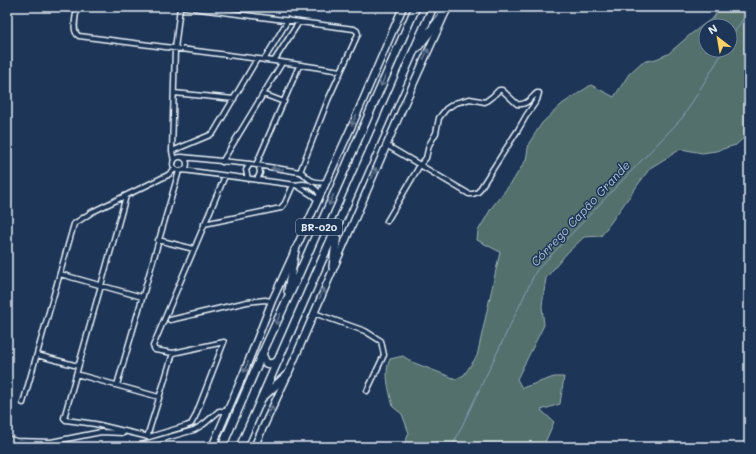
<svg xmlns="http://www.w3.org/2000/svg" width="756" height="454" font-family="Mali,sans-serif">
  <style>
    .green { fill: #526f6d; stroke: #9db0b2; fill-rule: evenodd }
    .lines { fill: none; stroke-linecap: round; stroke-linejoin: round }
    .stream { stroke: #869fb7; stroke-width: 1 }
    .minor-casing { stroke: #e8f1f8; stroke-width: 7 }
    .secondary-casing { stroke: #e8f1f8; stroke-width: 9 }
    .trunk-casing { stroke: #e8f1f8; stroke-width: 10 }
    .minor { stroke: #1d3557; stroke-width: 4 }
    .secondary { stroke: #1d3557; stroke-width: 6 }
    .trunk { stroke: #1d3557; stroke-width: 7 }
    .oneway { stroke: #64778f }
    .labels { text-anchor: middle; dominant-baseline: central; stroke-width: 3; stroke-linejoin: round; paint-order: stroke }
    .shield { fill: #1d3557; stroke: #abb9c8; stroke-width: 1 }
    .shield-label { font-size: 10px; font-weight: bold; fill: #e8f1f8 }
    .water-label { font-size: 12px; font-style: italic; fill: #afc1d2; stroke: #1d3557 }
  </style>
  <rect width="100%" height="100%" fill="#1d3557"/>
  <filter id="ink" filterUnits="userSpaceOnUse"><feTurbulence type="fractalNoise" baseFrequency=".025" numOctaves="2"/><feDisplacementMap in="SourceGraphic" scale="8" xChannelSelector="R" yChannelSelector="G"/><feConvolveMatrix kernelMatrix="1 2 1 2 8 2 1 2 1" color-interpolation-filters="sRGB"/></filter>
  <g filter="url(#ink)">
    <path class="green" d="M719,7H749V133L736,145L716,151L702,153L681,149L650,168L601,236L584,237L567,253L546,278L542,306L544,325L517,379L522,388L554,377H564L560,404L541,410L554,422L543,447H403L409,433L402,414L393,407C390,393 383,373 390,359L403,356L412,362L456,379L464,375L477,356L500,252L477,240L478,231L492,207L512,182L526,160L529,143L542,123L562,104L591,85L614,97L629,74L642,62L656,59L668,54L691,34L714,17ZM706,26H730V50H706Z"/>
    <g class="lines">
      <path class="stream" d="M730,40L749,9
        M452,447L536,271L683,117L724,50"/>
      <defs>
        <path id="minor" d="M77,7C76,16 71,32 79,36L274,61L341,71
          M184,7L354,29L357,31L358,34L328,100L300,172
          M264,60L288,20
          M274,61L299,22
          M499,90H502L517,104C526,106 531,98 537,93H539L537,100L526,116L518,130L478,192L473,194H469L420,165L426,158L429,145L436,133L439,118L446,109L455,103L470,99L485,102L493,96Z
          M174,93L234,99
          M263,94L284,102
          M386,145L420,165L387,221
          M172,151L210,135L214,132L257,59
          M182,157L250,164L300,172C304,173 304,175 308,178C313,183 319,183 326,182
          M173 164a7 7 0 1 1 14 0a7 7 0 1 1-14 0Z
          M174,161L172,151L175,49L180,7
          M222,162L282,63
          M256,165L299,66
          M183,170L296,185C307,182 315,186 320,195
          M248,179L246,170L250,164
          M257,180L260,173L259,166
          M296,185L312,195L318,200
          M126,196L64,418L66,420L95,424L149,437L186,426L191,424L195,417L224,342
          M204,224L281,208L285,203L293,185
          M158,240L194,249
          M60,274L142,297
          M314,313L365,331L381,341L384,355L367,391
          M170,320L247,302L265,300L272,301
          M224,342L173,353L155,350L153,346L225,176
          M37,355L78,366
          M76,374L159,397
          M117,385L179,171
          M23,403L74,224L92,212L168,175L175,169
          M147,437L173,353
          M7,438L16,441L51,442L101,432L123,433
          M134,447L194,430L204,424L219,411H228"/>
        <path id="secondary" d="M212,447L243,375L272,301L354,121L403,7
          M254,447L288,374L403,107L448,7"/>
        <path id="trunk" d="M418,47L446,11
          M333,267L337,234
          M288,291L295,250
          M262,354L266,363L271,364L278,361
          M263,397L288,374
          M222,447L262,354L298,276L416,7
          M240,447L433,7"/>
      </defs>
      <use href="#minor" class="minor-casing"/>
      <use href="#secondary" class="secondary-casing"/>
      <use href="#trunk" class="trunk-casing"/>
      <use href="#minor" class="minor"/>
      <use href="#secondary" class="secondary"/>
      <use href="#trunk" class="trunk"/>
    </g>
    <defs><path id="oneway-shaft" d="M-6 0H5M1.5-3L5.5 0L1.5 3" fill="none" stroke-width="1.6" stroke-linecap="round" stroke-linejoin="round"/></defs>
    <g class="oneway">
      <use href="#oneway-shaft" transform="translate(426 54) rotate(-65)"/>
      <use href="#oneway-shaft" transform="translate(383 81) rotate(114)"/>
      <use href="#oneway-shaft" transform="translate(354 120) rotate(114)"/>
      <use href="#oneway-shaft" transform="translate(277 169) rotate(-172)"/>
      <use href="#oneway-shaft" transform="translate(374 173) rotate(-67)"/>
      <use href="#oneway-shaft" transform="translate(331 200) rotate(114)"/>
      <use href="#oneway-shaft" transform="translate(322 293) rotate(-66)"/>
      <use href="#oneway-shaft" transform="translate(278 319) rotate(114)"/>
      <use href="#oneway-shaft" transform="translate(246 367) rotate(112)"/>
      <use href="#oneway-shaft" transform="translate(270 411) rotate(-65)"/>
    </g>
  </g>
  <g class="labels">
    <rect class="shield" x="296" y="219" width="46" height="16" rx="3"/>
    <g class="shield-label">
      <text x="319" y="227">BR-020</text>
    </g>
    <g class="water-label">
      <text transform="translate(580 213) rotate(-47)">Córrego Capão Grande</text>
    </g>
  </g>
  <rect width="756" height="454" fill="none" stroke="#1d3557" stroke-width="24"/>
  <rect x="12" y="12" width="732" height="430" fill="none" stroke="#e8f1f8" stroke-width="1.5" filter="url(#ink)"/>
  <g transform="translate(718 38) rotate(329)"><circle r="19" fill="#1d3557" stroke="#6e8097"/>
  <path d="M0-3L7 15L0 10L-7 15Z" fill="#ffd166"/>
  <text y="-6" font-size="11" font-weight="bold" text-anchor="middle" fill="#e8f1f8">N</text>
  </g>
</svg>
